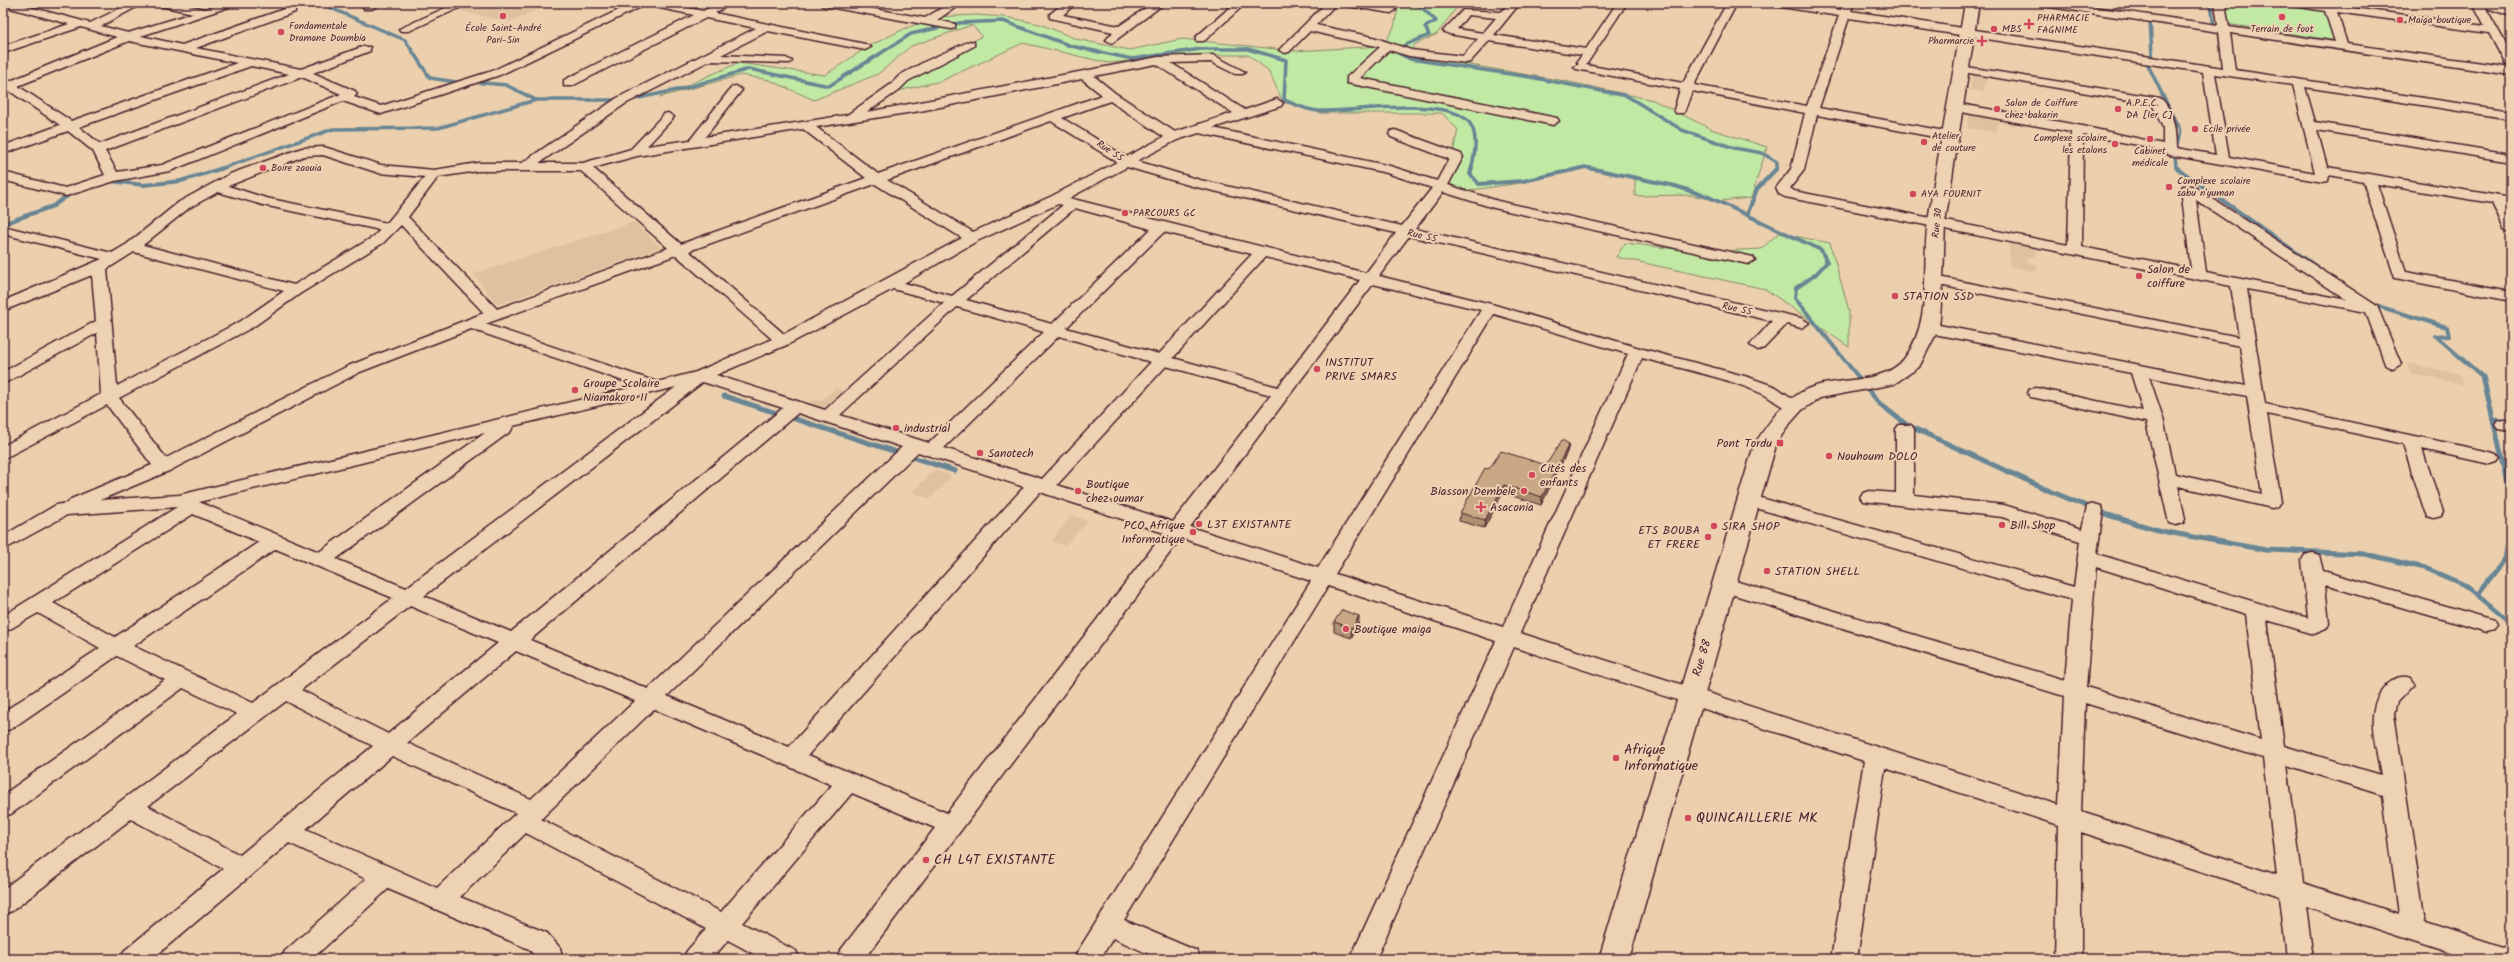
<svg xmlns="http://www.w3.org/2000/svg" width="2514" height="962" font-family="Kalam,sans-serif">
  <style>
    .built { fill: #dfc19f }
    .green { fill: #c1e9a4; stroke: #868468 }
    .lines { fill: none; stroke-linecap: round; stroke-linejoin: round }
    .stream-far2 { stroke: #688594; stroke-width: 3.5 }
    .stream-far1 { stroke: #688594; stroke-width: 4 }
    .stream { stroke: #688594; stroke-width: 5 }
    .street-casing { stroke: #4a1f2b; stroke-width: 3 }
    .secondary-casing { stroke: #4a1f2b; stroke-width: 3 }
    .street { fill: #edd2b4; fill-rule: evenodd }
    .secondary { fill: #edd2b4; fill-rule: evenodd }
    .wall { fill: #ad9172; stroke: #4a1f2b }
    .shaded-wall { fill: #8d765d; stroke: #4a1f2b }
    .building { fill: #c9a985; stroke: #4a1f2b }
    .poi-dot { fill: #d1495b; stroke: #edd2b4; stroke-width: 1.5 }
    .labels { text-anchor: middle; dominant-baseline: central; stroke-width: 4; stroke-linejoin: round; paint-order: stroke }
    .far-poi-label { font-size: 10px; fill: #4a1f2b; stroke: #edd2b4; text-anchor: start }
    .far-street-label { font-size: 10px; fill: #4a1f2b; stroke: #edd2b4 }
    .poi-label { font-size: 12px; fill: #4a1f2b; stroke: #edd2b4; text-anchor: start }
    .street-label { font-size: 12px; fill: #4a1f2b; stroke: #edd2b4 }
    .near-poi-label { font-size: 14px; fill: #4a1f2b; stroke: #edd2b4; text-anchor: start }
  </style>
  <rect width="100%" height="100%" fill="#ecd0ad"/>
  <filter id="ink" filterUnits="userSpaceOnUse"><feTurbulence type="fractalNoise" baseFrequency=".025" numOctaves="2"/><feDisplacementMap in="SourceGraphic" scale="8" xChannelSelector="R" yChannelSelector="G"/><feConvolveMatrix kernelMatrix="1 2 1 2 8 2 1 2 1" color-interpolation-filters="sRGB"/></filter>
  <g filter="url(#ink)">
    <path class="built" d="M474,3H553L509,22L456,10Z
      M1973,74L1987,76L1984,92L1970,90Z
      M1969,115L2016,122L2015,126L1999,122L1997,132L1967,128Z
      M634,222L661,248L497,305L473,274Z
      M2010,244L2036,249L2035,256L2028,258V261H2023L2038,265L2037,272L2009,266Z
      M2408,363L2460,374L2464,385L2411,374Z
      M836,388L844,391L821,411L814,409L816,407L808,404L814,399L821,401Z
      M934,470L952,476L930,499L912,492Z
      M1072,515L1088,521L1065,546L1051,541Z"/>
    <path class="green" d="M1399,3H1460L1437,34L1414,45L1410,55L1565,81L1653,100L1711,129L1767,147L1751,198L1719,201L1690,195L1635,196V177L1591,167L1520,183L1465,191L1441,180L1452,157L1458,130L1442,113H1321L1283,102L1269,71L1248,55H1198L1108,63L1023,43L941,81L885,94L982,36L972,25L911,46L878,74L814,100L769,80L741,75L660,97L738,63L825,75L869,46L904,29L936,17L976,15L1005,17L1040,24L1076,39L1130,50L1182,39L1294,51L1383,46L1394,27Z
      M2222,3H2287L2338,10L2346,42L2226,24Z
      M1779,233L1830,243L1849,311V347L1765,289L1616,257L1625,243L1701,252L1761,249Z"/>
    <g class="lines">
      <path class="stream-far2" d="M319,3L405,40L430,78L463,83
        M1417,3L1436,21L1425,27L1429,35L1403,46L1400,54L1410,59L1530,77L1627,96L1682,130L1734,148L1762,153L1777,162V169
        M2211,3L2214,28H2212
        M2155,21L2150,20L2152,55L2147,63L2180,131L2176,151
        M473,82L506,85L536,100
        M629,100L682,89L749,69L829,86L911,34L959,23L1003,21L1071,46L1132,59L1201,49H1248L1286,60L1284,100C1295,104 1308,111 1319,111C1352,112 1448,96 1469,122C1479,135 1475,155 1471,169
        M2175,155L2176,167L2179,169
        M220,169L333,129L438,128L536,100H621
        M1577,169L1585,167L1593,169"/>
      <path class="stream-far1" d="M1472,168L1470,174L1479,184L1523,181L1582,168
        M1589,168L1675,186L1709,197L1821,250L1827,262L1816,274L1796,288L1795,298L1859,378
        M2177,168L2321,270
        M110,181L144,185L181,181L223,168
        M1747,215L1757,189L1777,168
        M3,224L53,206L70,194
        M2371,304L2447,327L2449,335L2436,336L2484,378"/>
      <path class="stream" d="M1858,377L1880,404L1907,425L2050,491L2108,515L2161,531L2266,550L2365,554L2425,568L2467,586L2511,623
        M2483,377L2511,496
        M724,396L955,471
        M2494,420L2511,422
        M2478,594L2505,559L2511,527"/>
      <defs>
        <path id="street" d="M3,3H15L90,23L131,3H144L101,26L128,33L193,13L155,5L154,3H175L205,9L225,3H241L141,36L182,45L287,8H295V12L196,48L301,69L362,47H370V51L313,73L355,91L357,94L354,97L381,106L492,71L633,3H665L703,11L719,3H732L715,13L865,44L871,47L865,50L768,31L721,55L786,58L792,61L790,63L709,61L625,104L539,163H583L631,149L664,114L668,113L674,117L647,146L690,140L732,87L736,86L742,90L705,137L847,115L890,85L900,75L926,61L970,41L974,42V46L908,81L898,91L867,112L1158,57L1213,55L1245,72L1243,74H1235L1211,62L1171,63L1245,110L1277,99L1283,103L1281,106L1213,128L1390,166L1437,181L1449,159L1391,137L1389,134L1391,131L1395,130L1461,154L1463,157L1448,185L1498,201L1753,257L1755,260L1748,264L1494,208L1443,192L1415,229L1801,318L1809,323L1801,328L1787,324L1764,348L1758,350L1750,345L1772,321L1409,236L1379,276L1495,305L1643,349L1748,377L1776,387L1803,406L1801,410C1786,413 1775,400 1763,394C1725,377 1682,369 1642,358L1520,633L2059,805L2064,696L1718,590L1715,585L1718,580L1725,578L2065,680L2072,600L1742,504L1739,500L1742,496H1754L2074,587L2080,541L2002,517L1863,501L1860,497L1863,493L1869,491L1896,493V429L1899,425H1911L1914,429V495L2004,505L2082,529L2087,506L2094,504L2101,506L2103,510L2097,554L2308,618L2302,560L2305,555L2312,553L2319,555L2323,571L2494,620L2497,625L2494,630L2487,632L2325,585L2329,624L2326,629L2314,634L2267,620L2284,746L2381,775C2376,745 2362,707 2388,684C2396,678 2401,675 2410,678L2414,684L2397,702L2394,714L2425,922L2511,950V959H2469L2306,906L2313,959H2287L2280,897L2081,832V959H2055L2058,825L1885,768L1857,959H1831L1864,761L1514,647L1376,959H1350L1496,641L1328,586L1124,920L1197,951L1201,959H1160L1113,938L1100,959H1073L1311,581L1181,538L864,959H836L840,951L935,828L852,793L742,923L796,951L800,959H763L728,940L712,959H683L687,951L706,929L526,833L460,897L547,933L560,948L563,959H537L529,949L388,889L312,959H281L285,951L366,879L289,843L152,959H120L124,951L223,869L131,819L12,911L3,914V889L237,714L183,688L11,814L3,816V795L165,680L117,656L11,729L3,731V712L100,648L38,613L3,633V616L177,507L67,515L3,550V536L56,505L68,503L71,499L152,465L107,405L3,459V446L101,394L97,333L3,384V372L96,321L92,275L3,311V301L102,259L3,234V226L112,253L127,244L179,202L230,174L302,148L324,147L381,165L434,170L478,163H522L617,98L756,28L706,18L572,86H564V80L694,15L645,5L500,75L381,114L343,101L170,171L115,181L66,196L3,180V172L65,188L105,175L93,151L68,131L3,154V146L60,125L8,90L3,92V84L117,37L81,27L3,53V46L69,24L3,6ZM129,41L237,63L71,121L18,86ZM1156,64L1233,113L1175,132L1115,93L1094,76ZM251,66L289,74L100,144L79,127ZM302,77L341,94L162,165L117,172L105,151ZM1082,79L1102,95L878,174L816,127L920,111ZM1110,101L1164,137L1126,157L1062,118ZM1051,121L1117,162L1052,196L973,232L887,180ZM803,129L866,178L681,244L593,168L637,156ZM1199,133L1387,173L1432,188L1402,226L1200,180L1137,161L1177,140ZM323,155L379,173L425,177L387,223L266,198L228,186L304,156ZM1127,167L1192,186L1396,233L1366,273L1069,198ZM478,171H581L668,248L497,309L408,217L438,177ZM875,184L962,238L784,334L689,251ZM218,192L263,205L380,230L373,237L294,285L143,245L189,208ZM1058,204L1063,205L952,296L904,283L977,241ZM1075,208L1151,229L1052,324L966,300ZM401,225L484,313L348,366L166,458L119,398L253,327L301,293L383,243ZM1164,232L1252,254L1159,354L1066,328ZM134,252L284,291L241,321L117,386L107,269ZM676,255L772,339L696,372L657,382L485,324ZM1265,257L1360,280L1278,387L1173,358ZM1373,284L1481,310L1318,568L1190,527ZM893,289L944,303L825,410L716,375L789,344ZM957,307L1044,332L929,443L840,415ZM1494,314L1628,354L1503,627L1335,574ZM471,329L638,386L179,495L100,500L169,471L360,372ZM1059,336L1151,362L1042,479L944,448ZM1166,366L1271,395L1173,522L1057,485ZM703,382L783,408L511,632L424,596ZM676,387L406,588L336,559L511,431L513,426ZM798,413L902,447L648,689L530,640ZM485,433L319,552L199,502ZM918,452L1024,487L789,747L667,696ZM1040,492L1164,533L947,813L808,755ZM193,514L259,542L115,637L53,603ZM276,549L393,598L253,703L133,646ZM2096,567L2246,614L2261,740L2086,687ZM410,606L498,643L388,734L301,690ZM516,651L635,701L531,799L407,743ZM286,701L373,746L240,855L148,806ZM2085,703L2263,758L2277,875L2081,812ZM654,709L832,785L721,912L541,819ZM392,756L516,813L437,888L306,829ZM2287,765L2383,795L2399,914L2303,883Z
          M368,3H382L372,9H364L363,7Z
          M456,3H470L409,31H401L399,29Z
          M818,3H841L925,18L950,3H962L937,20L955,24V28L951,29L823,6Z
          M1064,3H1076L1063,15L1119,26L1153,3H1165L1112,43L1106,40L1113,32L1050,18V14Z
          M1235,3H1246L1204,41H1196V37Z
          M1326,3H1337L1316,25L1373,37L1411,50L1463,56L1478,39L1449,34L1443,31L1463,10L1501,12L1509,3H1520L1494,35L1586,49L1617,3H1627L1586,65L1683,83L1727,3H1737L1694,85L1807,106L1839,16L1775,6L1770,3H1796L1841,10L1844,3H1854L1851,11L2223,68L2219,32L2043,6L2038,3H2065L2218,25L2215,3H2225L2229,27L2335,42L2325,11L2293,6L2288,3H2317L2485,26L2473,3H2483L2511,53V66L2505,63L2489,33L2337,12L2347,44L2511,67V75L2230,33L2235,70L2511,111V119L2305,87L2315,122L2511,154V162L2317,130L2327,167L2511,198V206L2507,205L2511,214V233L2504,229L2492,203L2377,184L2406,272L2511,291V301L2395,278L2363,181L2329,175L2328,181L2323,182L2170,155L2149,147L2083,135L2082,247L2191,269L2181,189L2183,186H2193L2377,306L2401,364L2393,369L2385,364L2366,312L2247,289L2265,404L2490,452L2496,454L2499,458L2496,462L2490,464L2422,449L2443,512L2441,516L2434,518L2427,516L2425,512L2403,444L2267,414L2281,502L2278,506L2272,508L2178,486L2185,519L2183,523L2176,525L2169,523L2146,422L2036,398L2030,397L2028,393L2030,389L2036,388L2143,411L2131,373L1929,333L1921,328L1929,323L2246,386L2240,346L1934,284L1927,280L1934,276L2239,337L2231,286L1785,197L1779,194L1776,188L1791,169L1805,113L1692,91L1684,113H1676L1674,110L1680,89L1576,69L1574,67L1579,64L1577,62L1582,55L1489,41L1470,62L1466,63L1409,56L1389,50L1360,78L1557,118L1559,121L1553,125L1347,83V77L1380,47L1310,31L1289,52L1285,53L1279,50ZM1468,15L1496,18L1483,33L1457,29ZM1849,18L2203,72L2216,155L2176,148C2176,134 2174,108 2160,98L1961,66L1957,67V71L2152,104L2163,128V144L2077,125L1955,103L1951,104L1949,107L1955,111L2071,132L2068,245L1794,191L1790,188L1804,170L1817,115L1950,140L1956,136L1950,132L1819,108ZM2215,74L2293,85L2315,173L2229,157ZM2196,200L2347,300L2206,272ZM2149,377L2247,396L2262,494L2175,474L2163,418Z
          M1342,3C1353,3 1389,1 1396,10L1391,13L1347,6Z
          M2500,3H2510L2511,15L2506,14Z
          M2505,420L2511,421V431L2499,429L2496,425L2499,421Z"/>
        <path id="secondary" d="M1965,3H1979L1945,223L1943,280L1939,328L1919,367L1894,384L1820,398L1802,410L1786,428L1776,445L1629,959H1599L1754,445C1768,424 1782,402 1805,390C1833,376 1883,386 1904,359C1934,320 1921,265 1928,221C1939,148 1953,76 1965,3Z
          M2479,3H2498L2511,8V16L2481,6Z"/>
      </defs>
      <use href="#street" class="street-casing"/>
      <use href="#secondary" class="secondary-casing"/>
      <use href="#street" class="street"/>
      <use href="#secondary" class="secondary"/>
    </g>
    <path class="wall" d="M1569,444L1567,452L1541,505L1503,493L1484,528L1459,521L1460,513L1489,469L1546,465Z
      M1359,616L1358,626L1351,638L1334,632V622Z"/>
    <path class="shaded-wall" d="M1569,444L1567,452L1541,505L1542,497Z
      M1504,485L1503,493L1484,528L1485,520Z
      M1359,616L1358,626L1351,638L1352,628Z"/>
    <path class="building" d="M1562,440L1569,444L1542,497L1504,485L1485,520L1460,513L1485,468L1489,469L1501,451L1546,465Z
      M1342,610L1359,616L1352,628L1334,622Z"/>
  </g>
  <g class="poi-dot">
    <circle cx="503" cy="16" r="4"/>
    <circle cx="2282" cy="17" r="4"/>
    <circle cx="2400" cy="20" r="4"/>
    <path d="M2027 18h4v4h4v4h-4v4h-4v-4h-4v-4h4z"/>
    <circle cx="1994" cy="29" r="4"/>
    <circle cx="281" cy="32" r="4"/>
    <path d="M1980 35h4v4h4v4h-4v4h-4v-4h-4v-4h4z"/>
    <circle cx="1997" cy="109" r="4"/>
    <circle cx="2118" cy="109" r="4"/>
    <circle cx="2195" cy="129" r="4"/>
    <circle cx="2150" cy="139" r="4"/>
    <circle cx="1924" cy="142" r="4"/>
    <circle cx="2115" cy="144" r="4"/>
    <circle cx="263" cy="168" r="4"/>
    <circle cx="2169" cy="187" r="4"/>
    <circle cx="1913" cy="194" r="4"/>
    <circle cx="1125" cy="213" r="4"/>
    <circle cx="2139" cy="276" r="4"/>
    <circle cx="1895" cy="296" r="4"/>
    <circle cx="1317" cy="369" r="4"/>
    <circle cx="575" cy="390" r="4"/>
    <circle cx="896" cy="428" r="4"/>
    <rect x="1776" y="439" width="8" height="8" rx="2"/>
    <circle cx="980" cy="453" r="4"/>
    <circle cx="1829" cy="456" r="4"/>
    <circle cx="1532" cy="475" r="4"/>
    <circle cx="1078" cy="491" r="4"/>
    <circle cx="1524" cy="491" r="4"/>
    <path d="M1479 501h4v4h4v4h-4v4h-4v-4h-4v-4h4z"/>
    <circle cx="1199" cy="524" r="4"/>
    <circle cx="2002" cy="525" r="4"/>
    <circle cx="1714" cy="526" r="4"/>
    <circle cx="1193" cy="532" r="4"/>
    <circle cx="1708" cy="537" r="4"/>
    <circle cx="1767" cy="571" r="4"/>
    <circle cx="1346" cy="629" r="4"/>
    <circle cx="1616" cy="758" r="4"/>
    <circle cx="1688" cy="818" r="4"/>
    <circle cx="926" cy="860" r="4"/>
  </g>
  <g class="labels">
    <g class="far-poi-label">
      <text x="2037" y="18">PHARMACIE<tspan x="2037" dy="12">FAGNIME</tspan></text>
      <text x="2408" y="20">Maiga boutique</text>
      <text x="289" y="26">Fondamentale<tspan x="289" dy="12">Dramane Doumbia</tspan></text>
      <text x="503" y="28" text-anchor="middle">École Saint-André<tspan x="503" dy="12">Pari-Sin</tspan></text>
      <text x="2002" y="29">MBS</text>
      <text x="2282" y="29" text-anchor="middle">Terrain de foot</text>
      <text x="1974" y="41" text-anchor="end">Pharmarcie</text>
      <text x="2005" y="103">Salon de Coiffure<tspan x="2005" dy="12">chez bakarin</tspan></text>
      <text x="2126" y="103">A.P.E.C.<tspan x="2126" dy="12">DA [1er C]</tspan></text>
      <text x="2203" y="129">Ecile privée</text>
      <text x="1932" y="136">Atelier<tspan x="1932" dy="12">de couture</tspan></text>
      <text x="2107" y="138" text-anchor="end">Complexe scolaire<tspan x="2107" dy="12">les etalons</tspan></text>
      <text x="2150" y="151" text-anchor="middle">Cabinet<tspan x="2150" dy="12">médicale</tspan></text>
      <text x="271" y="168">Boire zaouia</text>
      <text x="2177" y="181">Complexe scolaire<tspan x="2177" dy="12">sabu n'yuman</tspan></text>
      <text x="1921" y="194">AYA FOURNIT</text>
      <text x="1133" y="213">PARCOURS GC</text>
    </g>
    <g class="far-street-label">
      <text transform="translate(1110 151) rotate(34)">Rue 55</text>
      <text transform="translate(1937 223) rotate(-84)">Rue 30</text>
      <text transform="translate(1422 236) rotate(13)">Rue 55</text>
      <text transform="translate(1737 309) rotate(13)">Rue 55</text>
    </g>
    <g class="poi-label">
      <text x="2147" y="269">Salon de<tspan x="2147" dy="14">coiffure</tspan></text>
      <text x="1903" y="296">STATION SSD</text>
      <text x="1325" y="362">INSTITUT<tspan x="1325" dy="14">PRIVE SMAR5</tspan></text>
      <text x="583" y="383">Groupe Scolaire<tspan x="583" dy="14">Niamakoro II</tspan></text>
      <text x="904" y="428">industrial</text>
      <text x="1772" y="443" text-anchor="end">Pont Tordu</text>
      <text x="988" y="453">Sanotech</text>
      <text x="1837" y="456">Nouhoum DOLO</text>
      <text x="1540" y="468">Cités des<tspan x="1540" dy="14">enfants</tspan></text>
      <text x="1086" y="484">Boutique<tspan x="1086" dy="14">chez oumar</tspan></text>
      <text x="1516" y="491" text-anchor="end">Biasson Dembele</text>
      <text x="1490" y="507">Asaconia</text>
      <text x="1207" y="524">L3T EXISTANTE</text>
      <text x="1185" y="525" text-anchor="end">PCO Afrique<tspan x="1185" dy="14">Informatique</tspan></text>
      <text x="2010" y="525">Bill Shop</text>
      <text x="1722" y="526">SIRA SHOP</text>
      <text x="1700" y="530" text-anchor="end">ETS BOUBA<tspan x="1700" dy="14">ET FRERE</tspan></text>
      <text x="1775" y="571">STATION SHELL</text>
      <text x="1354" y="629">Boutique maiga</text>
    </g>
    <g class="street-label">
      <text transform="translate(1702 658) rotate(-73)">Rue 88</text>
    </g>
    <g class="near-poi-label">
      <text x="1624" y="750">Afrique<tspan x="1624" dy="16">Informatique</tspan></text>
      <text x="1696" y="818">QUINCAILLERIE MK</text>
      <text x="934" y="860">CH L4T EXISTANTE</text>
    </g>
  </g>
  <rect width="2514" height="962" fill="none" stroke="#edd2b4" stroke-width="16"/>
  <rect x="8" y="8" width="2498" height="946" fill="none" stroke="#4a1f2b" stroke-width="1.5" filter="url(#ink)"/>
</svg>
